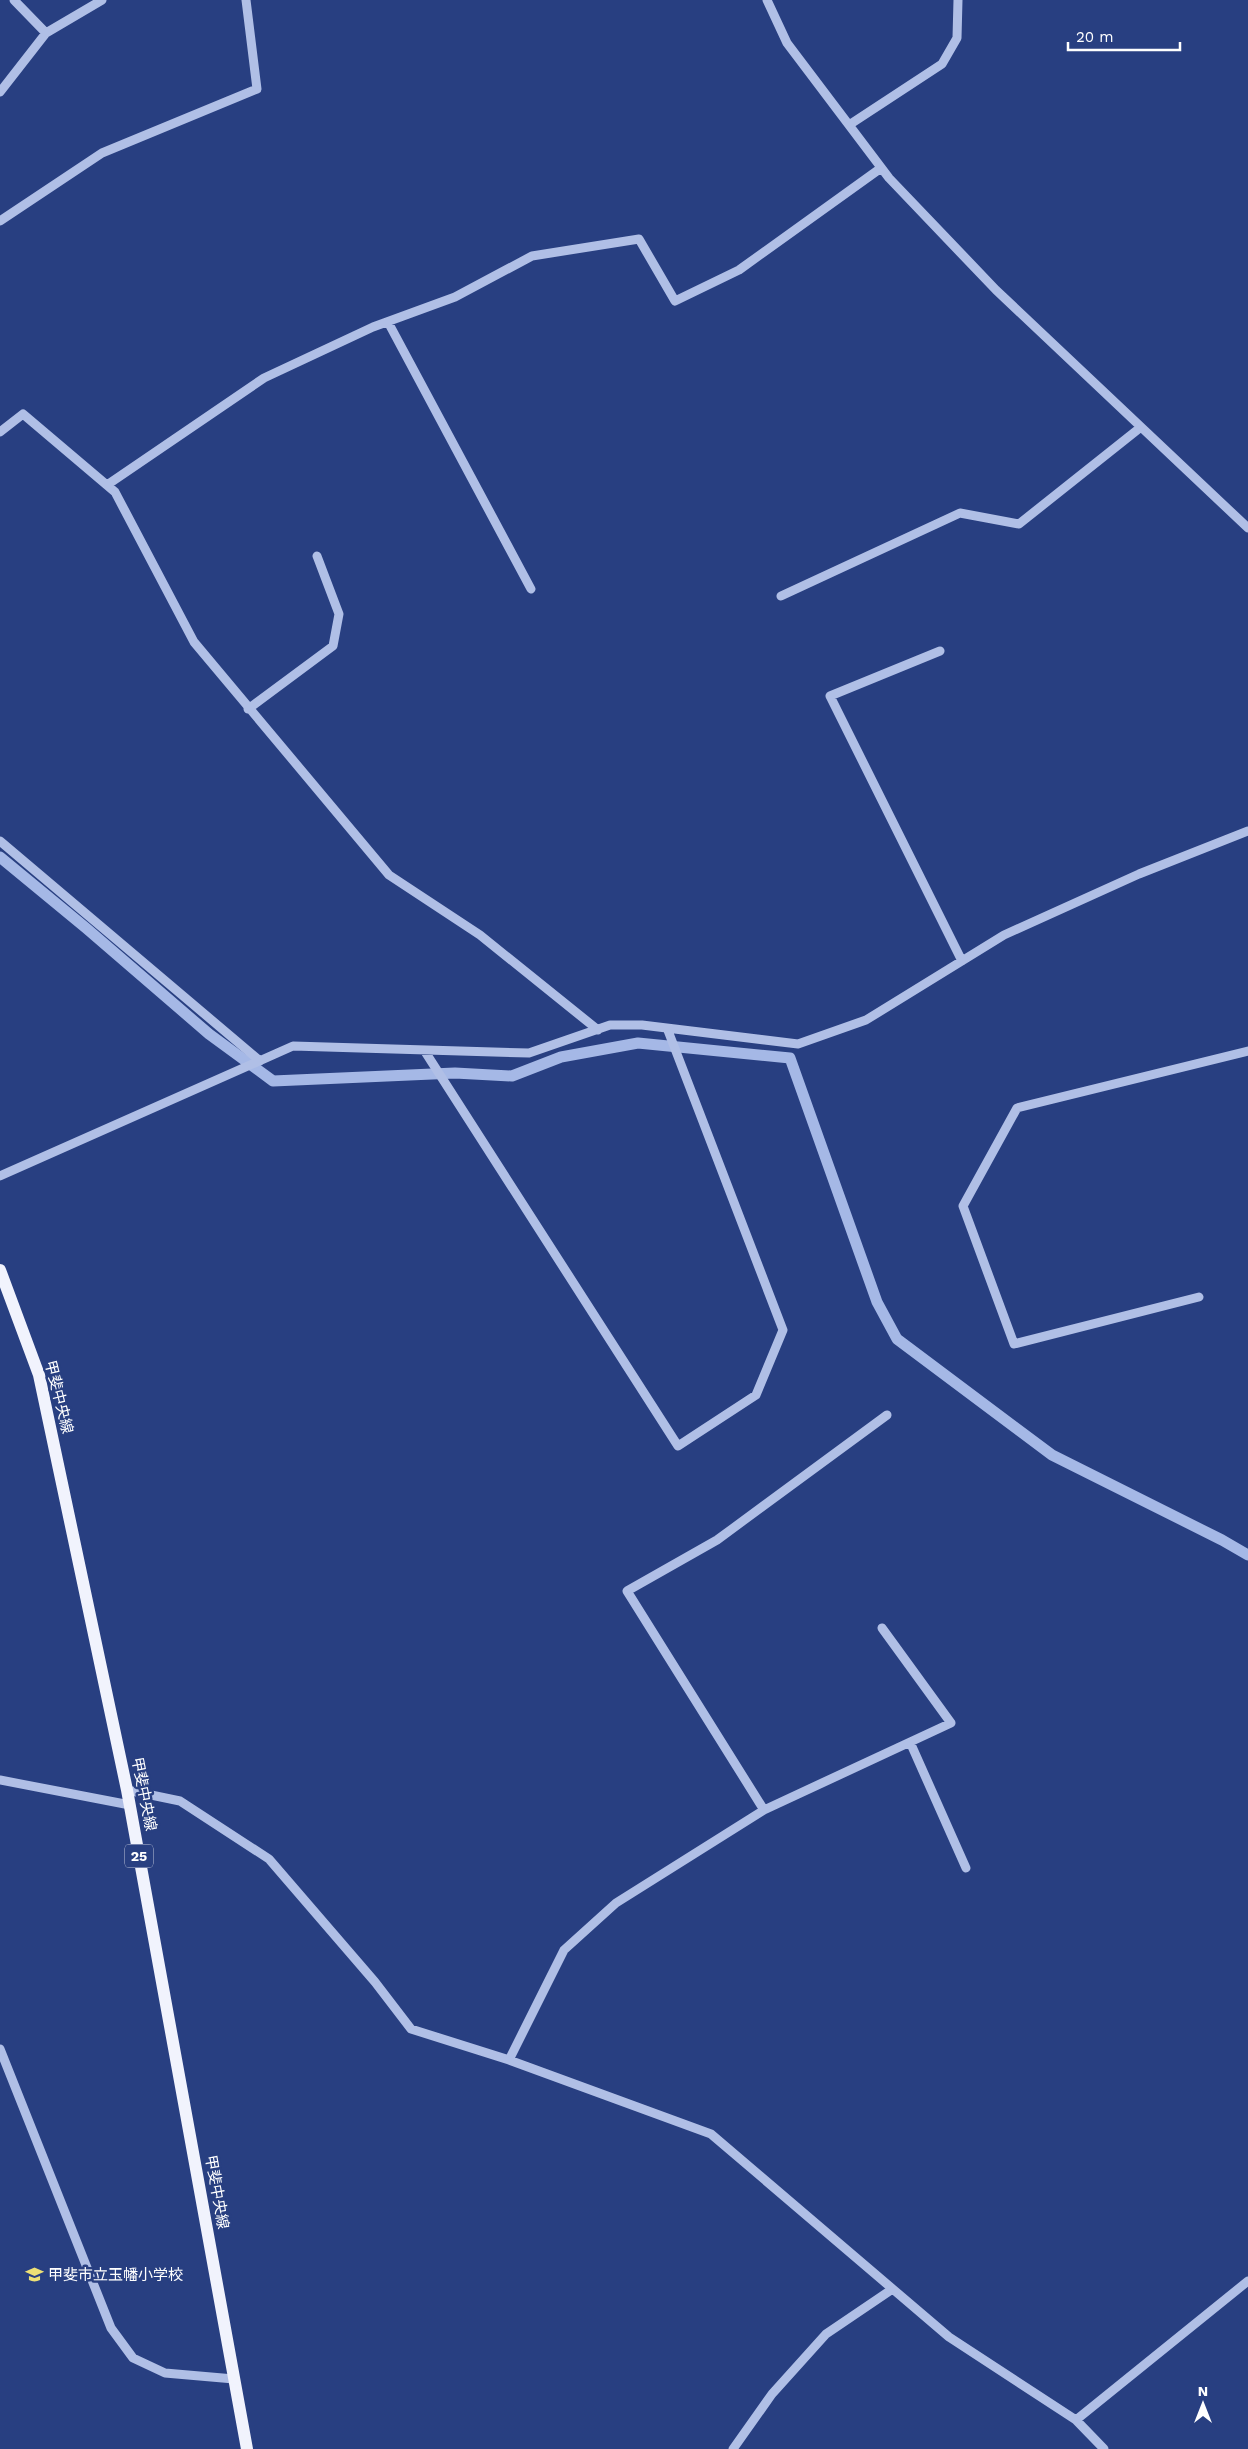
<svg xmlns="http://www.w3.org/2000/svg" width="1248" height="2449" font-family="'Work Sans','Noto Sans JP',sans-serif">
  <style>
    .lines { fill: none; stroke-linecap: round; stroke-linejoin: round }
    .stream { stroke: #a5b8e6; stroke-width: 11 }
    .minor { stroke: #b0bfe6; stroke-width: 9 }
    .major { stroke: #f1f3fd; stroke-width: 12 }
    .labels { text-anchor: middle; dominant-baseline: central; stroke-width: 5; stroke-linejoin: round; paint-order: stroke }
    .shield { fill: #283f81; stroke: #bec5d9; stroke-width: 1 }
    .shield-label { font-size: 14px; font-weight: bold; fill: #fff }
    .street-label { font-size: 15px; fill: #fff; stroke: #283f81 }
    .poi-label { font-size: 15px; fill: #fff; stroke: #283f81; text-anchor: start }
  </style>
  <rect width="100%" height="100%" fill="#283f81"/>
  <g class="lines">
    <path class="stream" d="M0,857L86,928L209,1034L273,1081L455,1073L512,1076L561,1057L638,1043L790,1058L877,1302L897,1339L1052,1455L1222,1540L1248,1555"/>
    <path class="minor" d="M14,0L46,33
      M767,0L787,43L889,178L996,290L1248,528
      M0,92L46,33L102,0
      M849,125L942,64L957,38L958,0
      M0,221L102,153L257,89L246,0
      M388,322L531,589
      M0,432L23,414L115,492L194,642L389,875L480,935L598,1030
      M107,485L264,378L373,327L455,297L532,256L639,239L675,301L739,270L881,168
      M781,596L960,513L1019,524L1141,427
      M940,651L830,696L962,961
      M248,709L333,646L339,614L317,556
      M0,841L260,1061
      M424,1050L678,1446L756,1395L783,1330L667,1028
      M0,1176L293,1046L529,1053L610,1025H642L798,1044L866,1020L1004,935L1139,874L1248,831
      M1199,1297L1014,1344L963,1206L1017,1108L1248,1051
      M910,1742L966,1868
      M0,1780L130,1805
      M127,1790L180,1801L269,1859L375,1982L411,2029L509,2060L711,2134L949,2337L1076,2420L1104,2449
      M764,1810L627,1591L717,1540L887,1415
      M0,2049L111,2328L133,2358L165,2373L234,2379
      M509,2060L564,1950L616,1903L764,1810L951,1723L882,1628
      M1076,2420L1248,2281
      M733,2449L772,2394L826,2334L891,2290"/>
    <path class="major" d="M0,1270L39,1375L127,1790L247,2449"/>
  </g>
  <defs>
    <symbol id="school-bare" viewBox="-9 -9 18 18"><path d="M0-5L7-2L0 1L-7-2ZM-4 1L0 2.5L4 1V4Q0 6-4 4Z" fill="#ede076" stroke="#283f81" stroke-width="2.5" paint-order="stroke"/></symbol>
  </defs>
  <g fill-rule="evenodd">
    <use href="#school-bare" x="22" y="2262" width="25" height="25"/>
  </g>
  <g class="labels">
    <rect class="shield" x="125" y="1844.5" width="28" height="23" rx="4"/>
    <g class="shield-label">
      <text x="139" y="1856">25</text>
    </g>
    <g class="street-label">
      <text transform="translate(59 1397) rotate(76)">甲斐中央線</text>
      <text transform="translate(144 1794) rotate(79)">甲斐中央線</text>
      <text transform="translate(217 2192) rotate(80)">甲斐中央線</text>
    </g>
    <g class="poi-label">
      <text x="48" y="2275">甲斐市立玉幡小学校</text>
    </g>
  </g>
  <g transform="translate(1203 2404)" stroke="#283f81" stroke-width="4" paint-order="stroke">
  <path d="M0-4L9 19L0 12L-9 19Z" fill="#ffffff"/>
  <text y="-8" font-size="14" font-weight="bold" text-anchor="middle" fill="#ffffff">N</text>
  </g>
  <path d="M1068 42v8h112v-8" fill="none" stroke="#ffffff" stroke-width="2.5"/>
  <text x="1076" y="42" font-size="15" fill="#ffffff" stroke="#283f81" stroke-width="4" paint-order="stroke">20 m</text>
</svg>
